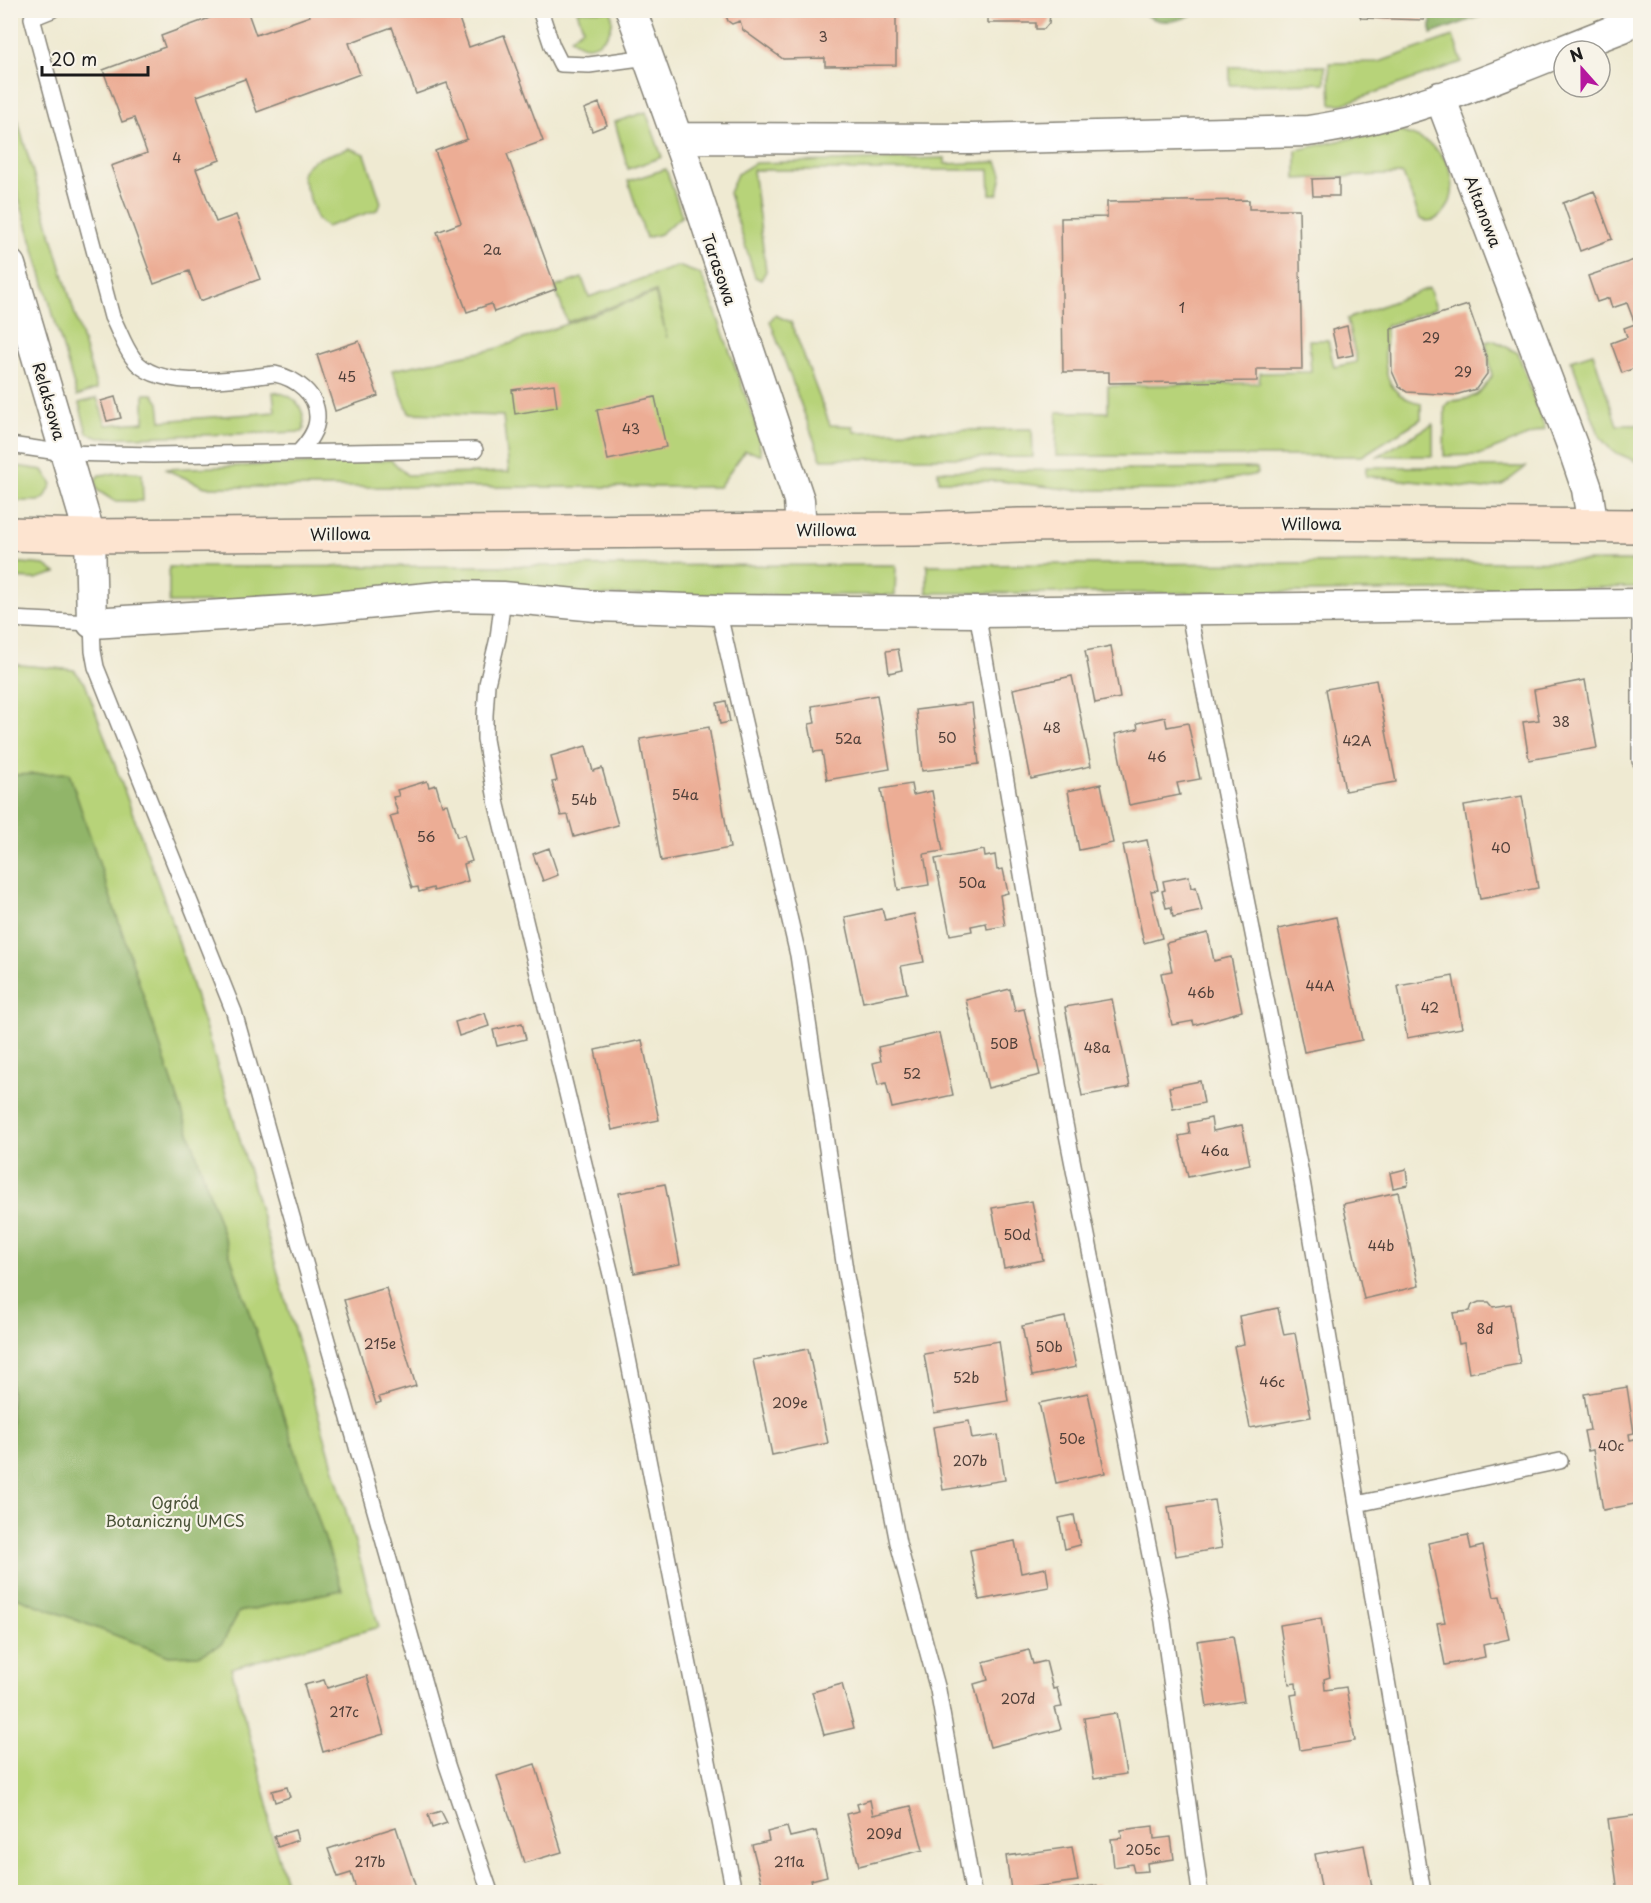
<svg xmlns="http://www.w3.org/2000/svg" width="1651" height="1903" font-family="'Playpen Sans',sans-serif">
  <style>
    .green { fill: #b7d379; stroke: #6a784a; stroke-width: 1.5 }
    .forest { fill: #91b569; stroke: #566842; stroke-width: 1.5 }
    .building { fill: #ecad95 }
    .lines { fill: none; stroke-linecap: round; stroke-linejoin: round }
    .lane-casing { stroke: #868377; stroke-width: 18 }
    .street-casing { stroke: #868377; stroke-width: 33 }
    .secondary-casing { stroke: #868377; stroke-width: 36 }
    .lane { stroke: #fff; stroke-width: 15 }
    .street { stroke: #fff; stroke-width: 30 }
    .secondary { stroke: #fde4d0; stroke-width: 33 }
    .labels { text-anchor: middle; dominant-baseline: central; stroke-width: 4.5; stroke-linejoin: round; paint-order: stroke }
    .number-label { font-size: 14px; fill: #50403a }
    .street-label { font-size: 16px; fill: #1c1c1c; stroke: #f7f3e8 }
    .park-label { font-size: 16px; fill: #4a5338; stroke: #f7f3e8 }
  </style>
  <rect width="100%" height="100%" fill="#f7f3e8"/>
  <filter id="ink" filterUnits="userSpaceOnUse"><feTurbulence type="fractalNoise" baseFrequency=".0167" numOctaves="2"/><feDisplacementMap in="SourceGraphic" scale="12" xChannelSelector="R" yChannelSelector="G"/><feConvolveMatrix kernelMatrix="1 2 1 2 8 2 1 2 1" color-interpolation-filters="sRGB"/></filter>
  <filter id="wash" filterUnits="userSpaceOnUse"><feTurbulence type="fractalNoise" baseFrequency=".008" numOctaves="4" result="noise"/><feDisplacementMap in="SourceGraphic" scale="24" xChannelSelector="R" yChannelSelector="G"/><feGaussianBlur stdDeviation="1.35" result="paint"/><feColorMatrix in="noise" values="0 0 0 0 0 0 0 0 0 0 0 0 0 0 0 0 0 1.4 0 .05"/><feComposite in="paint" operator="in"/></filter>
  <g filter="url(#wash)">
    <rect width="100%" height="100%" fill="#efead2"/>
    <path class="green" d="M577,11H611C619,34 590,59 571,38L583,28Z
      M1453,36L1462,62L1343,104H1331L1329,63L1379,62Z
      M1325,66V83L1230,85V67Z
      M10,95L97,389L77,396L11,171Z
      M646,112L662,157L628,169L615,122Z
      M1390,130C1482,143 1455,234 1420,219L1403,174L1296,179V150Z
      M349,148L365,154L381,203L377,210L326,227L317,219L302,176C304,158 334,154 349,148Z
      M945,158V164L997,162L1002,174L998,194H990L989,170H753L766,271L761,280L755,277L729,193L737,174L755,163Z
      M666,169L682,216L660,234L646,238L628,181Z
      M678,266L700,274L706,285L756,425L761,454L745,451L719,487H205L165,469L391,460L407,475L509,472L503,416L409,413L392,370L495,349L655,293L667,338L656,291L567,322L555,287L582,278L589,297Z
      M1429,288L1436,308L1386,326C1385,360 1378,395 1421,403V419L1362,456H1056L1057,412H1108V386L1259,383L1260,373L1311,372L1309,340H1328L1334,367L1357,362L1347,319Z
      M775,315L791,322L830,425L853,426L854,432L1032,429L1033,457L821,459L770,321Z
      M1493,340L1518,353L1545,429L1479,455L1444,456L1445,406L1450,401C1473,400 1481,395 1492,376L1486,342Z
      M1593,353L1617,425H1640V463L1612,451L1600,437L1571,360Z
      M273,392C296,394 305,408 304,429L302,432L99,438L87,433L79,403L97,398L106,425L144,422V394H153L159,403L161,421L275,412Z
      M1433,424V456H1378Z
      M10,465L43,470L52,484L45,498L38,501H11Z
      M1366,467H1526L1502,485L1484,489L1366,476Z
      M1257,468L1258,474L1175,490H1074L1001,481H939L938,471Z
      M127,472L142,473L143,501H114L97,490L95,480L99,475Z
      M1640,561V587L1233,593H927V565Z
      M11,562L45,565L56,573L35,579L11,578Z
      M896,565L895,595H633L169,603V567Z
      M10,664L74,670L85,683L173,924L238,1133L379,1627L231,1668L268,1804L270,1830L289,1892H11Z"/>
    <path class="forest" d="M1141,11H1198C1182,22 1156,27 1141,11Z
      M1431,11V10L1495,11L1431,34Z
      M69,773L342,1590L239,1612L222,1644L200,1655L169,1656L11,1595V775Z"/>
    <g id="blocks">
      <path class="building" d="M231,10H247L256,35L310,16L308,10H456L469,47L504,35L543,141L507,154L556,289L494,312L491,304L467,312L437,232L461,223L435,151L467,139L447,83L416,94L392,27L349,43L360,74L257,112L245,79L197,96L220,160L196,169L216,222L236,215L260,279L200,301L189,271L154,284L111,166L147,153L134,118L122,122L103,70L165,47L161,36Z
        M724,10H896V65L825,66V58L783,59L743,30L740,21L732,24L728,21Z
        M988,10H1044L1043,14H1050L1049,23L1044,29H1036V23H988Z
        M1357,10H1425L1424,20L1361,18Z
        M599,103L607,125L592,131L584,109Z
        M1339,178V196H1313L1312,179Z
        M1594,191L1612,239L1580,251L1563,203Z
        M1249,200V209H1299L1302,369H1257V381L1109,383V372H1063L1061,218L1107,217V202Z
        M1640,258V366L1622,373L1611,343L1627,337L1624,328L1635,324L1627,303L1612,308L1609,298L1597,302L1588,276Z
        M1468,305L1487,359V374L1476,389L1455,395L1407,392L1399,387L1392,371L1391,329Z
        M1347,326L1353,355L1338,358L1332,330Z
        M359,341L378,396L335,411L317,355Z
        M554,384L557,407L515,414L512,390Z
        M115,397L121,418L107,421L101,401Z
        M655,397L666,447L608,460L597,410Z
        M1111,646L1120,698L1095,703L1085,651Z
        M898,649L902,670L889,673L886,651Z
        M1072,676L1091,766L1031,779L1013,689Z
        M1376,680L1396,782L1345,791L1326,689Z
        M1585,680L1597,748L1529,760L1523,722L1539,720L1534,690Z
        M877,695L890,769L827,780L822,751L814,752L809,724L815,723L812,706Z
        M726,701L730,722L720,724L717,703Z
        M972,703L979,764L922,771L916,710Z
        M1165,717L1167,727L1188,723L1200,779L1177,783L1180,795L1129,805L1115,734L1138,729L1137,723Z
        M709,727L730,848L661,861L640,739Z
        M586,746L593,771L602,768L618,825L574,837L568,815L561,816L552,782L557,781L551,756Z
        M427,781L429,787L436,785L442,805L447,804L457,837L464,835L472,861L464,864L468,881L434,891L433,888L419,892L418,887L412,888L390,816L398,814L393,797L399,796L397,790Z
        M911,784L913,795L932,791L943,851L924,854L929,885L898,890L881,789Z
        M1101,784L1113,843L1079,850L1068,791Z
        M1522,796L1538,888L1480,899L1464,806Z
        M1147,840L1158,890L1151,891L1162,938L1144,943L1123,845Z
        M549,848L558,875L543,881L533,854Z
        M984,850L985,857L995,855L997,870L1003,869L1008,893L1000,895L1005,926L987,929L986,923L971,926L972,931L950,935L935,859Z
        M1189,876L1191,888L1196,887L1202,911L1173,917L1171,907L1166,908L1162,891L1165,890L1163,881Z
        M882,909L885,920L914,914L924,962L901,966L907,993L863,1002L845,917Z
        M1336,917L1362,1040L1304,1052L1278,929Z
        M1208,933L1214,961L1231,957L1242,1011L1194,1025L1193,1021L1172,1025L1161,973L1172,971L1166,943Z
        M1453,976L1462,1028L1407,1038L1398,986Z
        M1010,989L1015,1011L1024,1009L1040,1075L988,1088L966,1000Z
        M1112,999L1130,1087L1082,1096L1065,1007Z
        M485,1013L489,1026L459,1036L455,1022Z
        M522,1023L526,1039L497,1046L493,1030Z
        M939,1033L953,1095L892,1108L886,1083L878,1085L873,1063L881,1061L878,1047Z
        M642,1040L659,1120L612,1130L595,1050Z
        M1200,1081L1204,1103L1173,1109L1169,1087Z
        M1211,1118L1213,1131L1242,1125L1250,1164L1188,1177L1179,1136L1190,1134L1188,1123Z
        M1406,1169L1408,1185L1393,1188L1390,1173Z
        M665,1184L680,1264L634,1273L619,1193Z
        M1398,1192L1419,1286L1364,1299L1343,1204Z
        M1032,1201L1043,1260L1004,1268L992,1208Z
        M386,1288L416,1386L379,1397L381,1402L376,1404L344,1300Z
        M1479,1302H1489L1493,1307L1511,1304L1520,1364L1469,1373L1464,1343L1459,1344L1453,1313L1470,1311L1472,1305Z
        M1278,1308L1284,1335L1295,1333L1311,1417L1250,1428L1234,1346L1244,1344L1239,1316Z
        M1065,1317L1076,1367L1032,1376L1022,1326Z
        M999,1341L1008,1401L934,1413L924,1354Z
        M808,1349L828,1443L772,1455L753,1360Z
        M1627,1387L1634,1433L1629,1434L1630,1440L1635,1439L1640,1471V1476L1636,1477L1640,1503L1603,1510L1593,1450L1588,1451L1584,1431L1590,1430L1584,1394Z
        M1088,1393L1105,1473L1056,1483L1039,1403Z
        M969,1421L972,1439L998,1435L1005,1480L943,1490L933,1427Z
        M1214,1500L1222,1548L1176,1556L1168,1507Z
        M1074,1515L1080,1545L1065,1549L1059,1518Z
        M1468,1535L1471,1549L1483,1546L1494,1597L1500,1596L1509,1639L1483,1645L1485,1657L1445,1665L1437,1623L1445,1622L1428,1543Z
        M1015,1541L1021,1573L1046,1568L1049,1587L979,1600L970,1550Z
        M1321,1618L1330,1677L1324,1679L1325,1690L1346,1687L1355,1741L1300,1750L1291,1695L1297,1694L1296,1683L1289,1684L1280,1625Z
        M1233,1636L1244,1701L1207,1707L1197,1641Z
        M1029,1650L1033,1664L1046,1661L1053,1689L1057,1688L1062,1707L1055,1708L1061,1729L990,1747L974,1684L988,1680L983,1662Z
        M367,1676L384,1734L323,1752L304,1685L324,1680L327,1688Z
        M842,1684L854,1728L824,1735L812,1692Z
        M1116,1713L1126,1774L1094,1779L1084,1718Z
        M535,1764L562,1852L524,1863L497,1776Z
        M287,1787L290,1797L275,1802L272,1791Z
        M870,1800L873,1815L911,1806L923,1850L859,1866L846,1814L859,1811L857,1804Z
        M441,1811L447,1823L432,1828L428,1815Z
        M1637,1815L1640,1846V1892H1618L1608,1819Z
        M1153,1826L1154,1839L1171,1837L1174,1859L1147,1863L1148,1871L1134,1872L1132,1864L1114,1867L1111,1839L1122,1838L1121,1830Z
        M396,1827L416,1888L402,1892H357L351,1873L338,1877L328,1849Z
        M787,1827L790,1837L816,1831L827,1876L811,1880L813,1889L789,1892L788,1886L764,1892L752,1845L769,1841L767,1832Z
        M295,1830L298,1840L278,1847L274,1836Z
        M1364,1845L1373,1892H1322L1315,1854Z
        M1072,1847L1078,1881L1011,1890L1006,1856Z
        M1097,1885L1099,1892H1063V1890Z"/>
    </g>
  </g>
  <g filter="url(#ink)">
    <use href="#blocks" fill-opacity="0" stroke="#868377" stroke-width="1.5"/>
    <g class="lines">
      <defs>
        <path id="lane" d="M52,10L32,18L112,317C119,330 124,346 133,358C157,393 239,378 275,374C295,378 318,394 317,418C317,431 308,442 300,451
          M540,10L552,46L561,64L589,65L647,57
          M10,445L65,453L153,455L475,450
          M503,597L498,638L487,684L485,715V739L497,805L613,1283L734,1892
          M1637,604L1640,622V761
          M1188,609L1300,1169L1423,1892
          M718,610L798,955L846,1276L898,1543L938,1690L973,1892
          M977,612L1064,1119L1163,1621L1200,1892
          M10,619L92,623L93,651L96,667L234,1012L447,1765L490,1892
          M1357,1504L1560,1461"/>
        <path id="street" d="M631,10L685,160L788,467L799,500L801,529
          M1440,97L1572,445L1587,489L1593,526
          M677,138L971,139L1308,131C1417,116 1520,66 1623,27L1622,10
          M10,265L90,536L92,623L302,610L449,596L503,597L596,606L718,610L977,612L1640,604"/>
        <path id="secondary" d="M10,534L90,536L915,529L1019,525L1290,523L1640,526"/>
      </defs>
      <use href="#lane" class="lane-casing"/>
      <use href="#street" class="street-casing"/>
      <use href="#secondary" class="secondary-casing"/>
      <use href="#lane" class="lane"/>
      <use href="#street" class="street"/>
      <use href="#secondary" class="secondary"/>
    </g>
  </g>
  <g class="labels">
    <g class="number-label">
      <text x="823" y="36">3</text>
      <text x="177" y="157">4</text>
      <text x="492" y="249">2a</text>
      <text x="1182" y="307">1</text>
      <text x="1431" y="337">29</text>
      <text x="1463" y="371">29</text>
      <text x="347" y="376">45</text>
      <text x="631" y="428">43</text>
      <text x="1561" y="721">38</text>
      <text x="1052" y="727">48</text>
      <text x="947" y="737">50</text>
      <text x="848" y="738">52a</text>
      <text x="1357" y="740">42A</text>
      <text x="1157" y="756">46</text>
      <text x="685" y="794">54a</text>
      <text x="584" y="799">54b</text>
      <text x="426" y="836">56</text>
      <text x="1501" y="847">40</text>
      <text x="972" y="882">50a</text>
      <text x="1320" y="985">44A</text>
      <text x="1201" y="992">46b</text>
      <text x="1430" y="1007">42</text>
      <text x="1004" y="1043">50B</text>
      <text x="1097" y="1047">48a</text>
      <text x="912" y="1073">52</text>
      <text x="1215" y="1150">46a</text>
      <text x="1017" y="1234">50d</text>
      <text x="1381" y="1245">44b</text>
      <text x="1485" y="1328">8d</text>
      <text x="380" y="1343">215e</text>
      <text x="1049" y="1346">50b</text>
      <text x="966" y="1377">52b</text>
      <text x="1272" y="1381">46c</text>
      <text x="790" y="1402">209e</text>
      <text x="1072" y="1438">50e</text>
      <text x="1611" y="1445">40c</text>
      <text x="970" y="1460">207b</text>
      <text x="1018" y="1698">207d</text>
      <text x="344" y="1711">217c</text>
      <text x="884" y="1833">209d</text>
      <text x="1143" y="1849">205c</text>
      <text x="370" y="1861">217b</text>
      <text x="789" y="1861">211a</text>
    </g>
    <g class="street-label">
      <text transform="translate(1484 211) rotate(69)">Altanowa</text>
      <text transform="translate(720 269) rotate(71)">Tarasowa</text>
      <text transform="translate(50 401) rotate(74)">Relaksowa</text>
      <text x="1311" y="523">Willowa</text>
      <text x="826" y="529">Willowa</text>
      <text transform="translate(340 533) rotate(-1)">Willowa</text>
    </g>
    <g class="park-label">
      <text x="175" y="1502">Ogród<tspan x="175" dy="18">Botaniczny UMCS</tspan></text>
    </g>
  </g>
  <rect width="1651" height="1903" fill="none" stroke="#f7f3e8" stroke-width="36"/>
  <g transform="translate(1582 69) rotate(339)"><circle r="28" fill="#f7f3e8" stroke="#9f9d96" stroke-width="1.5"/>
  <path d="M0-4.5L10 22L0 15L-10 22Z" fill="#b5179e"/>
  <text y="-9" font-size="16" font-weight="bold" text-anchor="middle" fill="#1c1c1c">N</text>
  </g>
  <path d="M42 66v9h106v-9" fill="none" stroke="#1c1c1c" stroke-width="3"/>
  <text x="51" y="66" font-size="18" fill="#1c1c1c" stroke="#f7f3e8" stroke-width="4.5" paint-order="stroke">20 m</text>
</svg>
